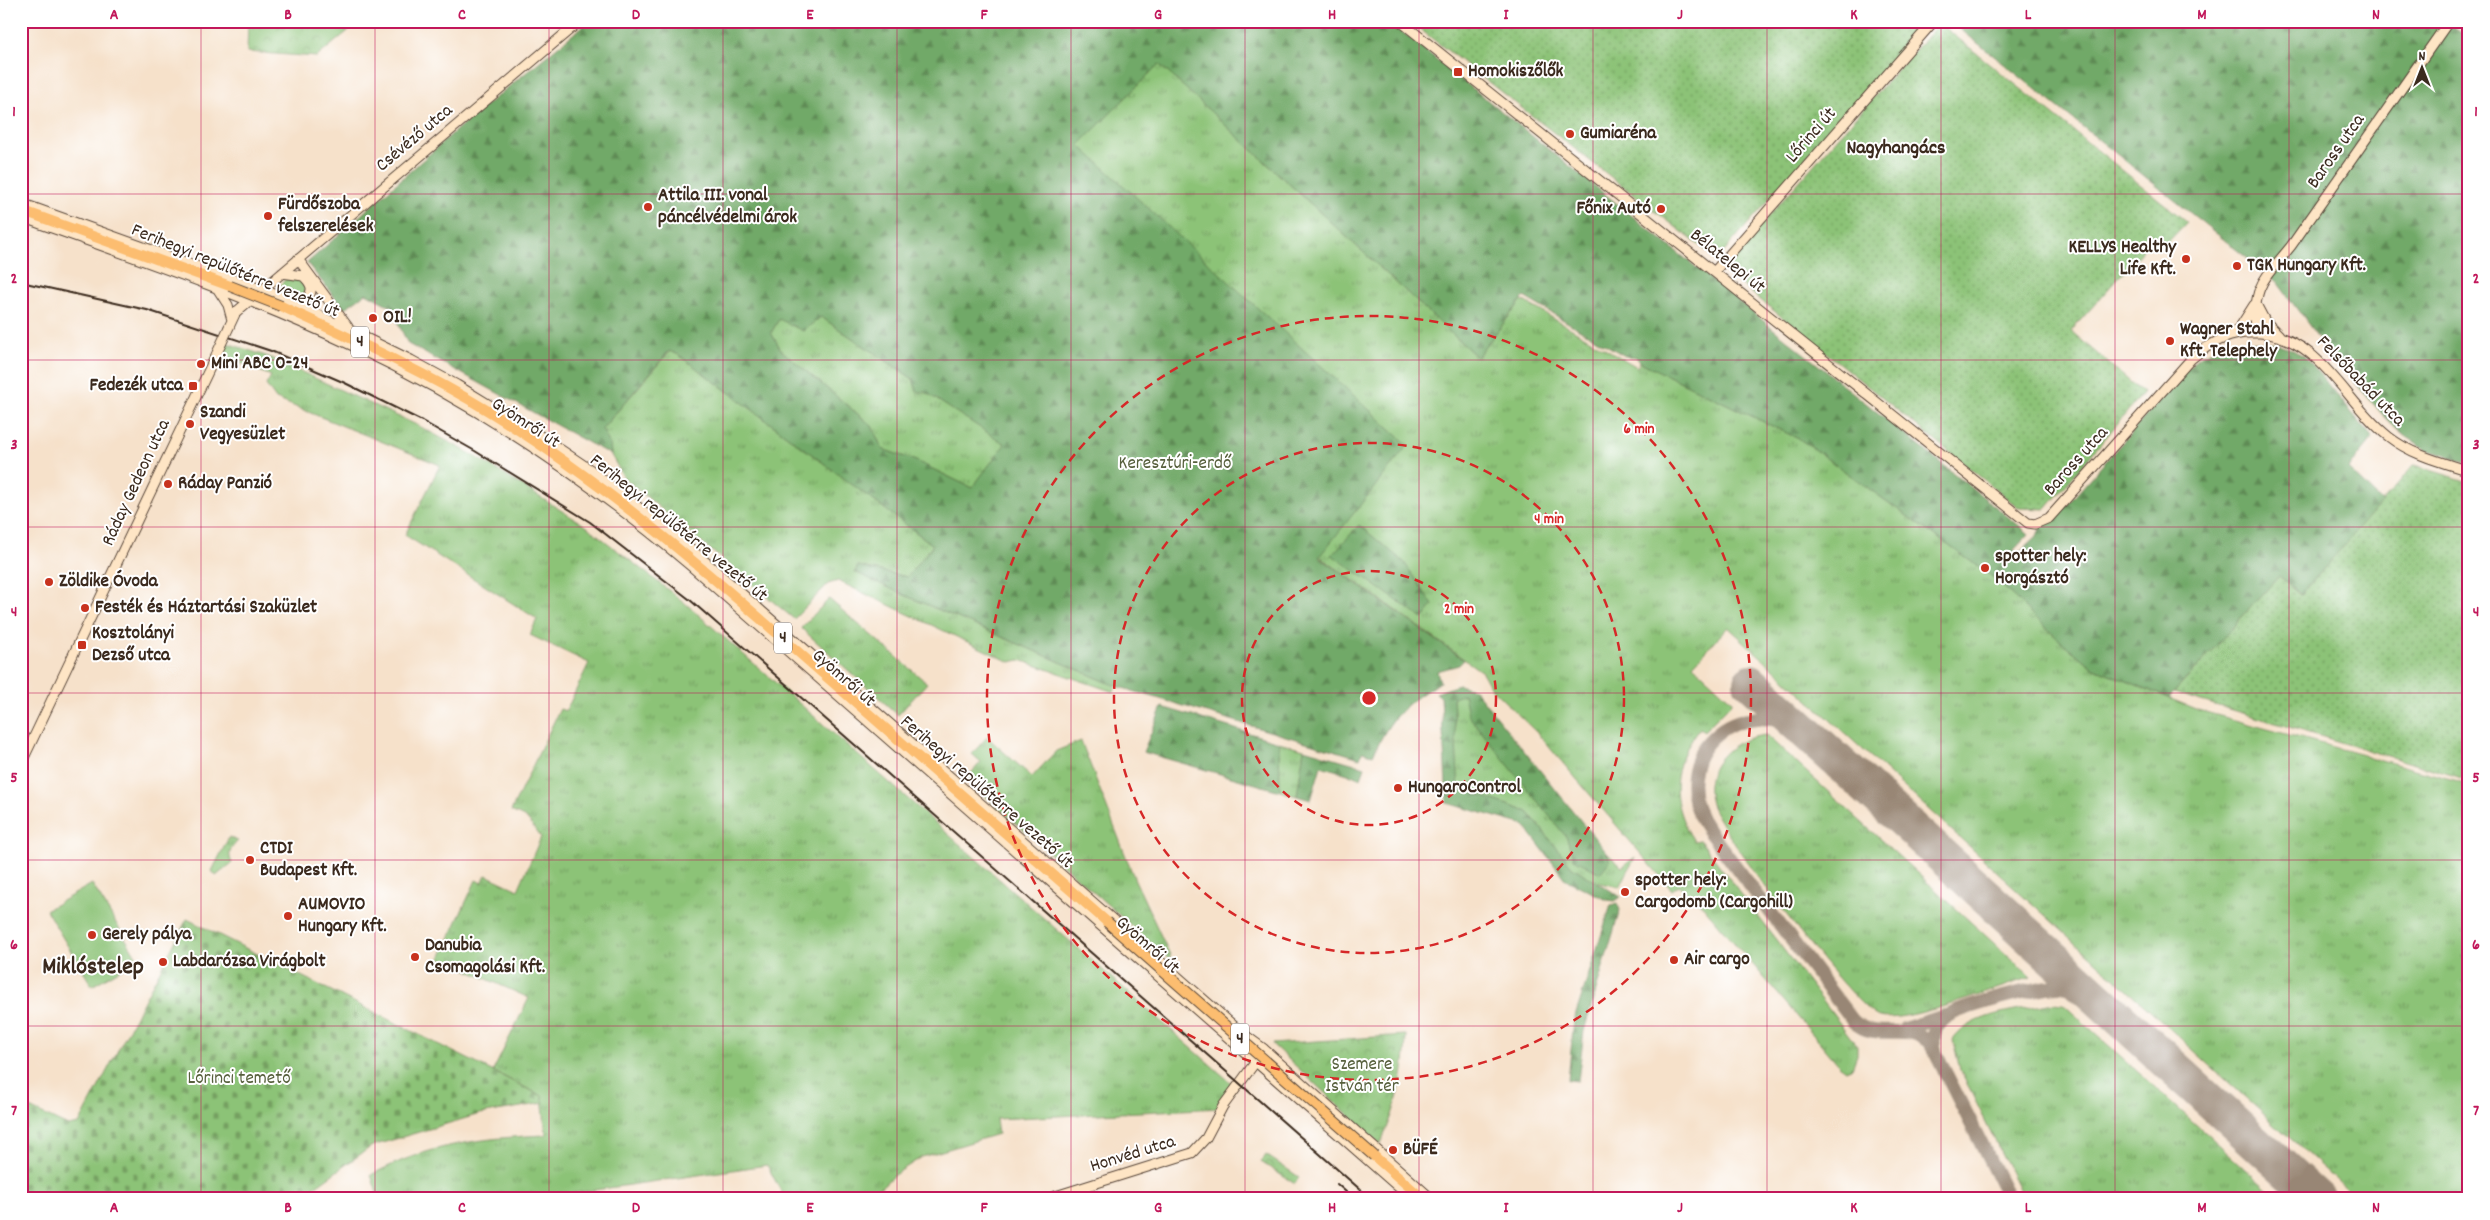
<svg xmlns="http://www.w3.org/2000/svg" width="2490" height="1220" font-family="Dekko,sans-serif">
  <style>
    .grass { fill: url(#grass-tufts); stroke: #64764a }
    .forest { fill: url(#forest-firs); stroke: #566a43; fill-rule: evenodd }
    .cemetery { fill: url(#cemetery-stones); stroke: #64764a }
    .park { fill: url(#park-crowns); stroke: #64764a }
    .garden { fill: url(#garden-dots); stroke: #64764a }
    .pitch { fill: #8cc377; stroke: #64764a }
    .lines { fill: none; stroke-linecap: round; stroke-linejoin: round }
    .taxiway { stroke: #988674; stroke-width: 14 }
    .runway { stroke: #988674; stroke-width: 36 }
    .secondary-casing { stroke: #574538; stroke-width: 11 }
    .primary-casing { stroke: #574538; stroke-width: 12 }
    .secondary { stroke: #fee5c5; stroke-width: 9 }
    .primary { stroke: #fcbd6f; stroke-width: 10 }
    .rail { stroke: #3b2a1e; stroke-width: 2 }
    .secondary-bridge-casing { stroke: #574538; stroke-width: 11; stroke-linecap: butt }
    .primary-bridge-casing { stroke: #574538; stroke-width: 12; stroke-linecap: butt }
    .secondary-bridge { stroke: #fee5c5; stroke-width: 9 }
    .primary-bridge { stroke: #fcbd6f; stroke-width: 10 }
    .grid { fill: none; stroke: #c2185b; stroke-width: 1; stroke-opacity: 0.55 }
    .ring { fill: none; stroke: #d62828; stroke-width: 2.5; stroke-dasharray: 9 6 }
    .poi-dot { fill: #c8321e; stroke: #fff; stroke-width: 2 }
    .labels { text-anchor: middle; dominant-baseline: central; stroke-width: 4; stroke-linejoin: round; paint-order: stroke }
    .shield { fill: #fff; stroke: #766a62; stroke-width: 1 }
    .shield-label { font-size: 18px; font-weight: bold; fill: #3b2a1e }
    .poi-label { font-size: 19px; font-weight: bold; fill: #3b2a1e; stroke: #fff; text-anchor: start }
    .street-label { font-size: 19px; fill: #3b2a1e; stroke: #fff }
    .park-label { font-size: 19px; fill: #57603d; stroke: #fff }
    .neighbourhood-label { font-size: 20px; font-weight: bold; fill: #3b2a1e; stroke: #fff }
    .district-label { font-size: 24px; font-weight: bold; fill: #3b2a1e; stroke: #fff }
    .centre { fill: #d62828; stroke: #fff; stroke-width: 2.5 }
    .ring-label { font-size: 15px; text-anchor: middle; font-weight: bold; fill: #d62828; stroke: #fff; stroke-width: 4; stroke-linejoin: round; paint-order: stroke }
    .neatline { fill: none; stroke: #c2185b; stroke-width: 2 }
    .grid-label { font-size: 16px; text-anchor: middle; font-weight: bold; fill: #c2185b }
  </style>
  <defs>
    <pattern id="grass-tufts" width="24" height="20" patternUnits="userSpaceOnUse" patternTransform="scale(1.25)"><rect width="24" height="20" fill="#8cc377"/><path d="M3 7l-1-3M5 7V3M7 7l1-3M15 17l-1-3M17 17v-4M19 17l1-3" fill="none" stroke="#749f61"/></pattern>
    <pattern id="forest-firs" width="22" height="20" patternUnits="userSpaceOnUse" patternTransform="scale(1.25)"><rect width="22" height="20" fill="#71a968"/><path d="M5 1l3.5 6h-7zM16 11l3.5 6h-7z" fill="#5e8a55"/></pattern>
    <pattern id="cemetery-stones" width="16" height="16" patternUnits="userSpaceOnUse" patternTransform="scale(1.25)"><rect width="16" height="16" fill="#8cc377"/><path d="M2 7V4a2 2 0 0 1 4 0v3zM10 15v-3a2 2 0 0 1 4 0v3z" fill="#749f61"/></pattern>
    <pattern id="park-crowns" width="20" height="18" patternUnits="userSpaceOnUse" patternTransform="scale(1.25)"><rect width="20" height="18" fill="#8cc377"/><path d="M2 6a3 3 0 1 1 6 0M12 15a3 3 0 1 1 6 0" fill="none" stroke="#749f61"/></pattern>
    <pattern id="garden-dots" width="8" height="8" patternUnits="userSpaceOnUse" patternTransform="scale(1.25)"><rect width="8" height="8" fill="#8cc377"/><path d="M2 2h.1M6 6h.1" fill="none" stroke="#749f61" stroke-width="1.8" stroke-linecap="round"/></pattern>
  </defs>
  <rect width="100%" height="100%" fill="#fff"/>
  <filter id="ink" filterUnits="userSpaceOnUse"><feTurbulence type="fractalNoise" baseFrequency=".02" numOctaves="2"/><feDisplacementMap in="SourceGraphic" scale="10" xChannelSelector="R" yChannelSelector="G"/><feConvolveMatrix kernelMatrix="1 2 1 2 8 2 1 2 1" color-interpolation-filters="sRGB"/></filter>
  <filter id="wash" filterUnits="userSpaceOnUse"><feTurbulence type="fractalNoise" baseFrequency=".0096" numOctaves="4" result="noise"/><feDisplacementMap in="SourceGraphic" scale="20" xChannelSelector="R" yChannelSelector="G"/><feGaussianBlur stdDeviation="1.12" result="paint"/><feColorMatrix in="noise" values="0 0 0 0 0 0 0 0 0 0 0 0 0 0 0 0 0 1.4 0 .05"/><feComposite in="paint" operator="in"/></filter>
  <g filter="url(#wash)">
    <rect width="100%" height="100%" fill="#f6e1ca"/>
    <path class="grass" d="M1159,64L1477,357L1522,300L1637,367L1640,362L1801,440L1994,578L2057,638L2092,667L2198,710L2469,784V1199H2357L1728,627L1693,665L1733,702L1704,731L1700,728C1671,763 1668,802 1694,841L1700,840L1857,1046V1055L1852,1068L1846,1070L1839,1065L1700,903L1679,885L1672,890L1537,733L1491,688L1482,672L1319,556L1078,145Z
      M288,277L301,280L307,286L304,295L299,296L278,287Z
      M821,317L913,379L917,391L925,392L1006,444L972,488L916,461L882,449L872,426L782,351L771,333L779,319Z
      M227,343L269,357L419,426L473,455L586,526L685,603L1236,1087L1222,1108L996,1119L998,1134L922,1157L894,1175L881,1187L851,1199H785L767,1165L533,1199H379L371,1175C429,1144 481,1138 546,1135L542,1096L493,1071L529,998L440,958L476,880L482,883L486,875L518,890L541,837L526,818L511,811L560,709L566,711L589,663L530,635L537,619L405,535L440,465L276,399L266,385L271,376L222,355Z
      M670,351L679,355L933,545L907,577L858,566L855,572L902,594L1116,686L1114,692L1020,660L1010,662L838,581L828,584L794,619L624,478L611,455L610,445L602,429Z
      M829,599L927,683L898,715L801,628Z
      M1464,694L1567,838L1574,859L1610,861L1607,853L1622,867L1635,857L1620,887L1596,882L1572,867L1528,812L1458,788L1453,697Z
      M1766,735L2031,977C2000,987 1906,1024 1879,1017C1856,1011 1720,832 1711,804C1700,767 1731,738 1766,735Z
      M987,737L1032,777L1056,751L1081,741L1135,880L1170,955V960L966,779L981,762L972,754Z
      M1279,742L1304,749L1297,796L1280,791Z
      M229,837L238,841C231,848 227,853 232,863L216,876L212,871Z
      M2053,1003L2063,1004L2278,1199H2024L1960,1070L1953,1040C1972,1012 2022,1010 2053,1003Z"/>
    <path class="forest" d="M589,21H1401L1396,27L2022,528L2029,534L2013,551L2020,552L2037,536L2041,526L2052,522L2197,358L2222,346L2247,341L2279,344L2291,349L2304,356L2373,438L2348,469L2383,503L2301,594L2279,576L2169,698L2092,667L2057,638L1994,578L1801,440L1640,362L1636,357L1625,356L1524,297L1477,357L1159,64L1079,145L1408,445L1319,557L1464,660L1459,665L1437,671L1440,682C1404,705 1391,716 1373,755L1362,752L1360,758L1116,686L902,594L855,572L858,566L907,577L933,545L679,355L669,351L602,429L610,445L611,455L408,344L390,306L366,293L344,309L307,263L462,125ZM821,317L913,379L917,392H925L1005,444L972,488L916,461L882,449L872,426L782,351L771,333L779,319L803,331Z
      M1950,21H2442L2469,37V463L2428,450L2407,437L2388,421L2328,351L2277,282Z
      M1359,525L1404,562L1433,605L1423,619L1332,555Z
      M1458,685L1474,689L1607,853L1610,861L1600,873L1574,859L1567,838L1468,715L1464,694L1453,698L1459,788L1528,812L1572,867L1621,897L1614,901L1607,900L1565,879L1524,825L1447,803L1441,697L1436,693Z
      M1162,707L1279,742L1280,791L1143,752Z
      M1304,749L1365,767L1361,778L1321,766L1311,800L1297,796Z
      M1617,903L1620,910L1584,1031L1578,1081L1568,1080L1574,1020L1611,905Z"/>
    <path class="cemetery" d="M187,919L542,1096L544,1103L480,1114L372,1146L298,1199H21V1104L68,1126L79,1124Z"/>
    <path class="park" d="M248,21H360L317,57L247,52Z
      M1406,1035C1405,1074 1397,1109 1380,1144L1272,1044Z
      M1266,1155L1299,1177L1295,1184L1261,1162Z"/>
    <path class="garden" d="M1414,21H1927L1717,259L1412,23Z
      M1939,23L2187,222L2161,249L2150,242L2071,331L2143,393L2046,509L2019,508L1722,269Z
      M2414,465L2469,482V780L2174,693L2279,576L2301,595Z"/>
    <path class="pitch" d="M92,884L138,959L92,986L46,910Z"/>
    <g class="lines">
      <path class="taxiway" d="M1809,735C1738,684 1658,759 1708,830L1853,1021C1878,1044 1905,1019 1931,1044L2009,1199
        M1904,1029L1945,1016
        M1935,1050C1932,1039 1934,1027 1943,1019C1955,1008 2043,985 2061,986C2078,987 2093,996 2106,1005"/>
      <path class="runway" d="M1751,682L2318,1199"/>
    </g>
  </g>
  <g filter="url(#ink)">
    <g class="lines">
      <defs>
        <path id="secondary" d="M1400,21L2028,523L2035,524L2049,518L2191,359C2211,342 2232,331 2260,333C2321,337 2345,403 2389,437C2412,455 2441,462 2469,471
          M21,203L280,296L411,360L457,385L542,437L591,470L683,542L1242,1033L1264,1049L1432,1199
          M21,217C133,257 245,295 353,346C475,403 589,480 692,567L1412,1199
          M298,259L348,327
          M1714,272L1934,21
          M282,273L303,276C310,282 315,290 307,298L294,301
          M217,288L228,305L232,320
          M2256,304L2265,321L2279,335
          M229,327L236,312L249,301L580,21
          M2254,333C2255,283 2261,283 2291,246L2449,21
          M2230,335L2240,327L2254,305
          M21,764L217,353
          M1046,1199L1192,1153L1206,1138L1223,1106L1257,1060"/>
        <path id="primary" d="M21,210L230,286
          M281,306C352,339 423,371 490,412C607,484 710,574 813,665C911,750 1009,836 1107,922
          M1374,1156L1423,1199"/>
      </defs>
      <use href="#secondary" class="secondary-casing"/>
      <use href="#primary" class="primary-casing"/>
      <use href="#secondary" class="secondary"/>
      <use href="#primary" class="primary"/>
      <path class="rail" d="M21,282L147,310L271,351L345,383L422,421L475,451L590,522L689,599L1371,1199
        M1337,1184L1354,1199"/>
      <defs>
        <path id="secondary-bridge" d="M217,353L229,327"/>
        <path id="primary-bridge" d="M230,286L281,306
          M1107,922L1374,1156"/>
      </defs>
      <use href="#secondary-bridge" class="secondary-bridge-casing"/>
      <use href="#primary-bridge" class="primary-bridge-casing"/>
      <use href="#secondary-bridge" class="secondary-bridge"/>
      <use href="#primary-bridge" class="primary-bridge"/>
    </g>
  </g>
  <path class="grid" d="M201,21V1199M375,21V1199M549,21V1199M723,21V1199M897,21V1199M1071,21V1199M1245,21V1199M1419,21V1199M1593,21V1199M1767,21V1199M1941,21V1199M2115,21V1199M2289,21V1199M21,194H2469M21,360H2469M21,527H2469M21,693H2469M21,860H2469M21,1026H2469"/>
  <g class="ring">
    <circle cx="1369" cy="698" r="127"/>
    <circle cx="1369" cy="698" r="255"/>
    <circle cx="1369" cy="698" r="382"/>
  </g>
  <g class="poi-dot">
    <rect x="1453" y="67" width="10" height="10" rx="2.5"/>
    <circle cx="1570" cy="134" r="5"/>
    <circle cx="648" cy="207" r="5"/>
    <circle cx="1661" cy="209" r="5"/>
    <circle cx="268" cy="216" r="5"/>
    <circle cx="2186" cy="259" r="5"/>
    <circle cx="2237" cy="266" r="5"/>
    <circle cx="373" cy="318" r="5"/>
    <circle cx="2170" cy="341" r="5"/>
    <circle cx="201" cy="364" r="5"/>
    <rect x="188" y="381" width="10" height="10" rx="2.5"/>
    <circle cx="190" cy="424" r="5"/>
    <circle cx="168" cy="484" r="5"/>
    <circle cx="1985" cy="568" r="5"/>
    <circle cx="49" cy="582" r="5"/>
    <circle cx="85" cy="608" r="5"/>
    <rect x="77" y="640" width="10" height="10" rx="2.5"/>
    <circle cx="1398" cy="788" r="5"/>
    <circle cx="250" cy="860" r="5"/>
    <circle cx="1625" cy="892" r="5"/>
    <circle cx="288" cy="916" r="5"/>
    <circle cx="92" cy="935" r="5"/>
    <circle cx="415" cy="957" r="5"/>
    <circle cx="1674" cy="960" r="5"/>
    <circle cx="163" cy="962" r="5"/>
    <circle cx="1393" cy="1150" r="5"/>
  </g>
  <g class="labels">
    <g class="shield">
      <rect x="351" y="326.5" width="18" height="31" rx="4"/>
      <rect x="774" y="622.5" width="18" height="31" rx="4"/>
      <rect x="1231" y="1023.5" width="18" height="31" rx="4"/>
    </g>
    <g class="shield-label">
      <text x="360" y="342">4</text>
      <text x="783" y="638">4</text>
      <text x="1240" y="1039">4</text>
    </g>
    <g class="poi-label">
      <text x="1468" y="72">Homokiszőlők</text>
      <text x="1580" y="134">Gumiaréna</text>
      <text x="658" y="196">Attila III. vonal<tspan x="658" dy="22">páncélvédelmi árok</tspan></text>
      <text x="278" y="205">Fürdőszoba<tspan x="278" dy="22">felszerelések</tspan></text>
      <text x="1651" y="209" text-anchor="end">Főnix Autó</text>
      <text x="2176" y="248" text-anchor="end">KELLYS Healthy<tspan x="2176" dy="22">Life Kft.</tspan></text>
      <text x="2247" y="266">TGK Hungary Kft.</text>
      <text x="383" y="318">OIL!</text>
      <text x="2180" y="330">Wagner Stahl<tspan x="2180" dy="22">Kft. Telephely</tspan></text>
      <text x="211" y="364">Mini ABC 0-24</text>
      <text x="183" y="386" text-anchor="end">Fedezék utca</text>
      <text x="200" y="413">Szandi<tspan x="200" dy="22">Vegyesüzlet</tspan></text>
      <text x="178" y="484">Ráday Panzió</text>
      <text x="1995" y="557">spotter hely:<tspan x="1995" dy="22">Horgásztó</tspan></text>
      <text x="59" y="582">Zöldike Óvoda</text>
      <text x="95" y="608">Festék és Háztartási Szaküzlet</text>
      <text x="92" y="634">Kosztolányi<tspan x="92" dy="22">Dezső utca</tspan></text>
      <text x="1408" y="788">HungaroControl</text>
      <text x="260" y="849">CTDI<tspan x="260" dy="22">Budapest Kft.</tspan></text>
      <text x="1635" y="881">spotter hely:<tspan x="1635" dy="22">Cargodomb (Cargohill)</tspan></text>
      <text x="298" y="905">AUMOVIO<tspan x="298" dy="22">Hungary Kft.</tspan></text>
      <text x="102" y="935">Gerely pálya</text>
      <text x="425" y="946">Danubia<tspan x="425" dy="22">Csomagolási Kft.</tspan></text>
      <text x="1684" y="960">Air cargo</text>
      <text x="173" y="962">Labdarózsa Virágbolt</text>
      <text x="1403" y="1150">BÜFÉ</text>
    </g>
    <g class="street-label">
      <text transform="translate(1812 136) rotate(-49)">Lőrinci út</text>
      <text transform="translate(415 139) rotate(-40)">Csévéző utca</text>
      <text transform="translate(2337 152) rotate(-55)">Baross utca</text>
      <text transform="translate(1727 262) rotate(39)">Bélatelepi út</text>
      <text transform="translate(235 272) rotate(22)">Ferihegyi repülőtérre vezető út</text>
      <text transform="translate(2360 382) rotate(46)">Felsőbabád utca</text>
      <text transform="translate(525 424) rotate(33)">Gyömrői út</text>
      <text transform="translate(2077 462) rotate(-48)">Baross utca</text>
      <text transform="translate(137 483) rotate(-65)">Ráday Gedeon utca</text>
      <text transform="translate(678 529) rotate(39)">Ferihegyi repülőtérre vezető út</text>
      <text transform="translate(843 679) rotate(41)">Gyömrői út</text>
      <text transform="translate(986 793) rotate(41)">Ferihegyi repülőtérre vezető út</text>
      <text transform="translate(1147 946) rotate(41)">Gyömrői út</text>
      <text transform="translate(1133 1155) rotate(-17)">Honvéd utca</text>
    </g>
    <g class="park-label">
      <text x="1175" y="464">Keresztúri-erdő</text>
      <text x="1362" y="1065">Szemere<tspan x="1362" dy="22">István tér</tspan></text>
      <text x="239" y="1079">Lőrinci temető</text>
    </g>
    <g class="neighbourhood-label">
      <text x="1896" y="149">Nagyhangács</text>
    </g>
    <g class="district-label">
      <text x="93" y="968">Miklóstelep</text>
    </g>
  </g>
  <circle cx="1369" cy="698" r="8" class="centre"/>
  <g class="ring-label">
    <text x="1639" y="433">6 min</text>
    <text x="1549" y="523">4 min</text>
    <text x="1459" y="613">2 min</text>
  </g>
  <rect width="2490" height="1220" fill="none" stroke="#fff" stroke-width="55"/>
  <g transform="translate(2422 68)" stroke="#ffffff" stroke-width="4" paint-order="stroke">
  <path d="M0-4L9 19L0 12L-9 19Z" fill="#3b2a1e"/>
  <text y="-8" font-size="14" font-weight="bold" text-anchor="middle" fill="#3b2a1e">N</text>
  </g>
  <rect x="28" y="28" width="2434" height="1164" class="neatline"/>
  <g class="grid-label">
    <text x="114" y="19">A</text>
    <text x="288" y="19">B</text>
    <text x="462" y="19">C</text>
    <text x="636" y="19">D</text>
    <text x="810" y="19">E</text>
    <text x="984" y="19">F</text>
    <text x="1158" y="19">G</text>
    <text x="1332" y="19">H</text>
    <text x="1506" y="19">I</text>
    <text x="1680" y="19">J</text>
    <text x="1854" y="19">K</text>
    <text x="2028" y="19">L</text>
    <text x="2202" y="19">M</text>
    <text x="2376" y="19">N</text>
    <text x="14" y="116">1</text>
    <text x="2476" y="116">1</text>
    <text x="14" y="283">2</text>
    <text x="2476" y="283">2</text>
    <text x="14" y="449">3</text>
    <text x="2476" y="449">3</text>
    <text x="14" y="616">4</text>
    <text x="2476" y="616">4</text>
    <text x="14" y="782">5</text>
    <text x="2476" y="782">5</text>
    <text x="14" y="949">6</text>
    <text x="2476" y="949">6</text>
    <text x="14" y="1115">7</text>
    <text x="2476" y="1115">7</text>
    <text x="114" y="1212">A</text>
    <text x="288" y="1212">B</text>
    <text x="462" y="1212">C</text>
    <text x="636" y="1212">D</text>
    <text x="810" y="1212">E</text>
    <text x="984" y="1212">F</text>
    <text x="1158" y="1212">G</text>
    <text x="1332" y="1212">H</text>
    <text x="1506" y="1212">I</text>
    <text x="1680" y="1212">J</text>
    <text x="1854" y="1212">K</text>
    <text x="2028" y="1212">L</text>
    <text x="2202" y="1212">M</text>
    <text x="2376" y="1212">N</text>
  </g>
</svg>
